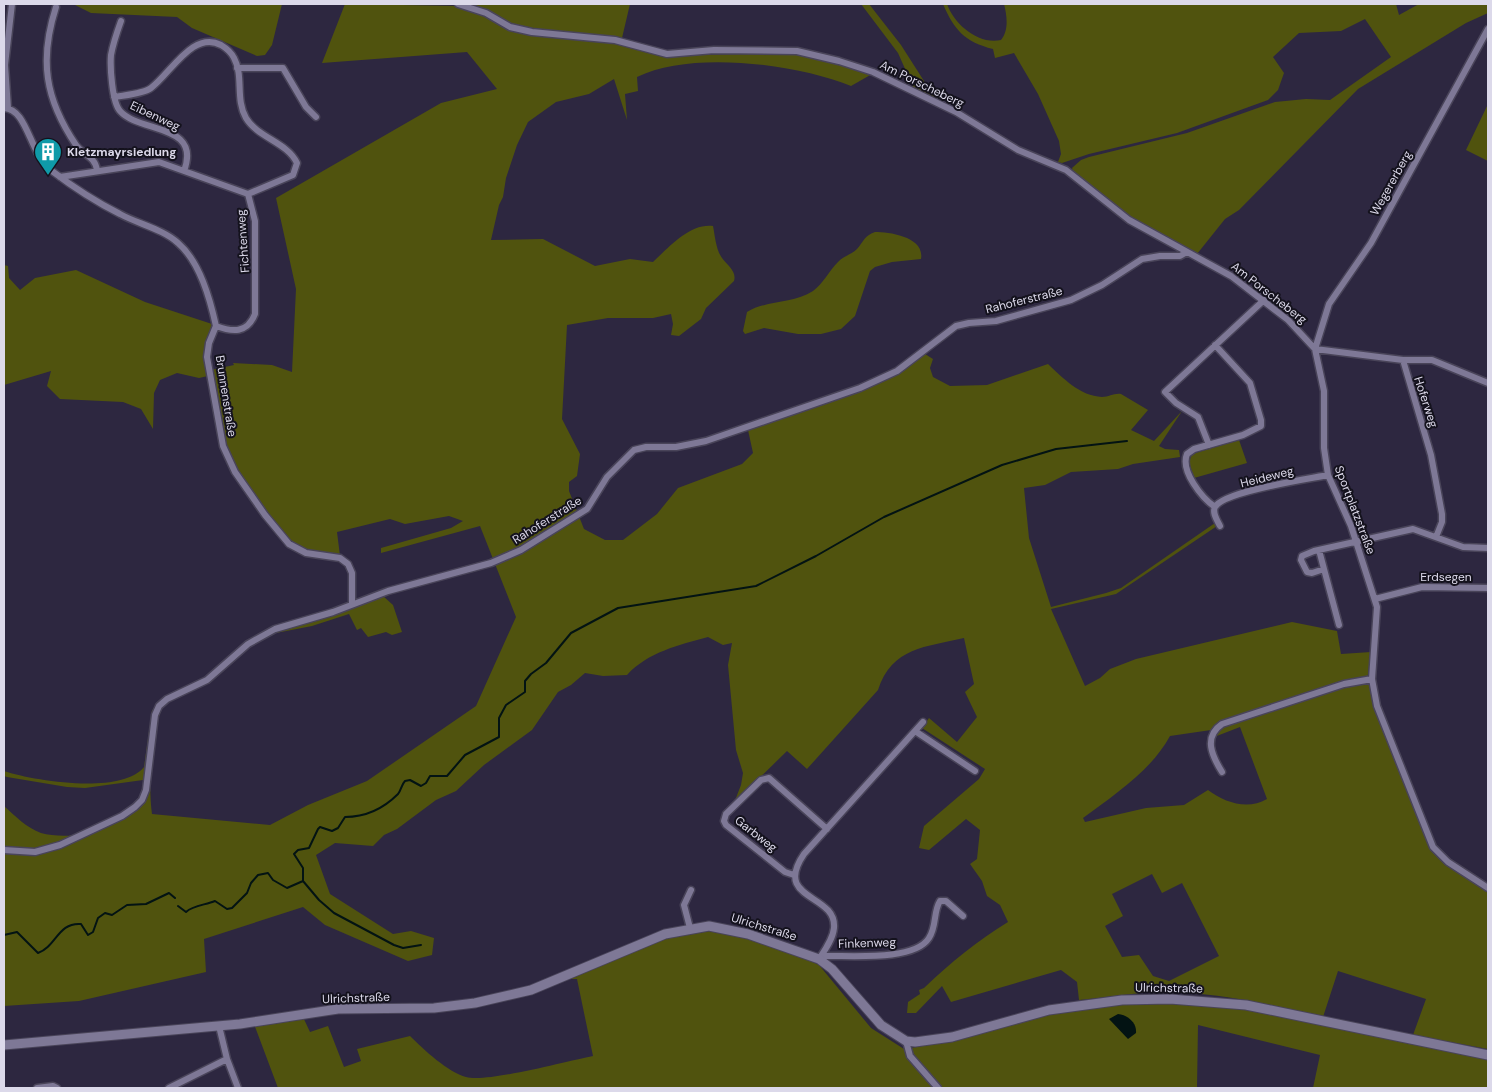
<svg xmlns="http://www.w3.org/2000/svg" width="1492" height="1092" font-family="'DM Sans',sans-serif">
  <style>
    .green { fill: #50530e; fill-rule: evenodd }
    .water { fill: #031313 }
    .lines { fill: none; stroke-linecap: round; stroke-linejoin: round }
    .stream { stroke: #031313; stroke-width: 2 }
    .minor-casing { stroke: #494459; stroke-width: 9 }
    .tertiary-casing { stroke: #494459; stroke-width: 11 }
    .minor { stroke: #7e7896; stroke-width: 6 }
    .tertiary { stroke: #7e7896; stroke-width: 9 }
    .labels { text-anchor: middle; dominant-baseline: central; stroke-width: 4; stroke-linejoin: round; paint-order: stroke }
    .street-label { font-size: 12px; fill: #dcd9ea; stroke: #14121d }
    .poi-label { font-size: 12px; font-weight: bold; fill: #dcd9ea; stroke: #14121d; text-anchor: start }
  </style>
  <rect width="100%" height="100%" fill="#2d2740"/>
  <path class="green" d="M73,4H282L272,45L265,55L257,56L192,28L177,17L91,13Z
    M345,4L459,6L462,4H630L622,38L625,43L693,55L800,53L872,74L851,86C796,64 691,50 637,77L638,91L625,94L627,120L614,79L589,94L556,102L528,122L517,145L506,178L503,197L499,205L491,240L543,239L595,266L630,259L653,262C669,247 690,223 713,226C715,236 716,250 722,258C727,265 737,271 734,281L706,308L701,319L679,336L671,335L673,324L671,314L653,318H608L567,325L562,419L580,454L577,476L569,482V491L584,529L605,540H623L657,514L678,488L742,464L753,453L748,430C808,409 874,393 925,354L933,359L930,368L933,377L950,386L987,385L1048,364C1063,378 1080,396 1102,397C1109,397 1114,393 1121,394L1148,410L1131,430L1154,441L1182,411L1159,446L1165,449L1179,450L1180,457L1133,464L1118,469L1071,472L1045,485L1024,488L1029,538L1051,607L1106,593L1121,588L1215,523L1217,526L1116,594L1051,609L1085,686L1100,678L1110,669L1136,659L1292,622L1337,631L1341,654L1371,652L1367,681L1370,684L1375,708L1385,737L1428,844L1448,866L1488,891V1049L1413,1035L1426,999L1338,971L1323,1017C1269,1004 1212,991 1156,992C1130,993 1105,998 1079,1000L1077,982L1061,970L951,1002L942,986L916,1013H907L908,1002L920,994L919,990L924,988C951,962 977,941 1008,922L1000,905L987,896L982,881L970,864L977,859L980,830L966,819L929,850L919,848L924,826L979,779L985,769L922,728L929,718L957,742L977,717L965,692L974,684L964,638C926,647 892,647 878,690L807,769L787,751L734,803L741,785L743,773L736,750L728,665L732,643L723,645L708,637C679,645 648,652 627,675L603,676L585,673L571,685L558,692L532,730L484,765L456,791L436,800L397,829L384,835L373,846L335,843L316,855L330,894L393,934L411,931L434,938L432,955L408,961L325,925L303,907L204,939L206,972L79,1001L4,1006V806C15,816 27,828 41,833C52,836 69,837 80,834C98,829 135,810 142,792C143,789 143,784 143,780L85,788L67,787L7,777L4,776V771C34,781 122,795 144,767L152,710L162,708C151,736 148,785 152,814L270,825L308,805L367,781L476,706L516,617L480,526L381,553V548L451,528L463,521L449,516L405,524L390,519L337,532L340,556L289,547L247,495L229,466L211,370L234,365L233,363L272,365L292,372L296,289L276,198L441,103L497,89L467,52L322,63ZM1240,727L1267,799C1248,810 1225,803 1208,790L1184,805L1146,808L1085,822L1083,818C1114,795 1151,771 1170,736L1211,730L1209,739ZM1152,874L1162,893L1182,883L1219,956L1169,981L1153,976L1139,955L1122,957L1105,926L1123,916L1112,894Z
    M861,4H869L901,45L931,92L941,102L914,89L898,53Z
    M943,4H947C954,24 978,45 1001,40C1009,30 1007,16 1004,4H1396L1399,15L1419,4H1488V13L1466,23L1358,89L1239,210L1225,219L1197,254L1128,217L1073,171L1072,168L1081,160L1089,157L1187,133L1275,102L1306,99L1330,100L1391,57L1365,19L1341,31L1299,33L1273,57L1284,73L1278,90L1268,100L1177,133L1089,154L1062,163L1058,162L1061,154L1059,141L1038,94L1014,53L995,58L993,49C965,42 954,30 943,4Z
    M1488,104V161L1466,150Z
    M875,232C890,232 925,237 921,259L892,262L875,267L870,271L855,316L841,329L821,334H798L764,328L745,334L743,331L747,312C766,300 793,304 813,291C823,284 829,271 838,262C843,256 851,255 857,249C864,241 864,236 875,232Z
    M4,265L8,266L9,278L20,290L35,278L76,270L145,302L212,324L208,376L199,378L177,373L160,380L154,393L153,429L141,409L123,402L60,399L47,386L51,371L4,385Z
    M1239,440L1247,463L1194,478L1189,462L1192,454Z
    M383,596L393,605L402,632L392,635L386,632L368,637L361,628L357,630L349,614L312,626L271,634Z
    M708,929L783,948L819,965L871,1028L904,1049C948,1043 989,1027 1032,1016C1055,1011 1080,1007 1103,1005C1232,993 1363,1032 1488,1058V1088H1313L1320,1055L1198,1025L1197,1088H278L254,1024L303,1017L310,1032L328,1026L344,1067L361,1061L357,1049L410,1036C423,1049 449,1073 466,1077C487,1083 567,1061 593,1056L577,979H569L659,939Z"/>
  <path class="water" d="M1118,1014C1128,1015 1137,1023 1136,1033L1128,1039L1109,1019Z"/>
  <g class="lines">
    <path class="stream" d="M303,881V868L294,854L298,850L309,848L318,829L320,827L332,831L338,828L345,817C365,817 383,809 398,794C401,791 401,785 405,781L410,780L421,786L426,783L430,776H447L465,755L499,737V718L506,705L525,692V681L531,674L546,663L571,633L618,608L756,586L816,556L884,517L1002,465L1056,449L1127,441
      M178,906L186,912C193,905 206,905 215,901L227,909L232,908L247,893L251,883L258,875L268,873L273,880L287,888L303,881L319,900L334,913L394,945L403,948L421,945
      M4,935L17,932L38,953C56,947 58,922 81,924L88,935L93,932L98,918L105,913L112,915L127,905L146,904L169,893L175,898"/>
    <defs>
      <path id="minor" d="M458,4L486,13L510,27L532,32L615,40L667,54L714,50L797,51L839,61L873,72L956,112L1018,150L1066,170L1129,220L1231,276L1288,320L1315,349
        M56,7C39,60 45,99 76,145C83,155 95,156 97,170
        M121,21C117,32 113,44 111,55C110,67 112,102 120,111C139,133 202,123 184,171
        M1488,29L1371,243L1329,304L1315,349L1324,391V448L1328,475L1351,526L1377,607L1372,679L1377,706L1433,847L1448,862L1488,888
        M237,68H283L306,107L316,117
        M114,97C125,95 143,94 151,88C171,73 193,30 221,45C226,48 231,52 234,58C244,76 235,99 246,118C258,138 287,142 297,163L293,175L248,194
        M4,108C28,109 29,154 52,171C73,187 96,202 120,214C138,224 163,229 178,243C200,262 210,299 216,326L209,343L207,357L223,446L235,472L265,515L289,544L306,553L340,558L348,564L352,573V604
        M8,108L5,65L12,4
        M60,177L159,162L248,194L255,221V314C247,334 232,332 216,326
        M1215,345L1250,383L1261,420V426L1243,435L1194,449L1187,454C1180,471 1202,498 1215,507
        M1315,349L1403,360H1432L1488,383
        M1403,360L1431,455L1442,514V522L1436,537
        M1209,445L1198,417L1176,403L1165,392L1264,300
        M1220,526C1217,520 1212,513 1215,507C1224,491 1308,479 1328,475
        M1319,550L1324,569L1312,573L1307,572L1301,560L1302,556L1314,551L1413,529L1463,547L1488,548
        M1324,569L1339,625
        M1375,599L1422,587L1488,588
        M915,731L975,771
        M1222,772C1212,756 1203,737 1222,724L1344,684L1372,679
        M4,850L35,852L60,845L122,816L135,807L142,800L146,790L155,715L159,706L167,699L207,680L248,644L275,629L333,612L388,591L491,563L521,550L587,509L607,477L634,450L646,447H676L706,441L860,388L897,371L956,326L969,323L996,321L1071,300L1102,285L1142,259L1160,256H1180L1187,252
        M794,875L785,872L726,825L724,821L726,814L761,780L769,778L827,829
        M690,928L684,905L691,890
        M822,956C847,955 914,962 929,938C937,926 933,912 940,901H946L963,916
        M819,959C825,950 833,939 834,928C837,893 772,901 804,854L923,722
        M906,1041L910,1056L938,1088
        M227,1059L238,1088
        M37,1088L53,1086L57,1088
        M169,1088L227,1059L219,1026"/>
      <path id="tertiary" d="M4,1045L240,1024L338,1009L434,1008L475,1003L531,990L665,934L709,926L748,934L819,959L832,969L881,1025L906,1041L915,1042L952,1037L1049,1010L1122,1000L1170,999L1246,1005L1488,1055"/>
    </defs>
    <use href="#minor" class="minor-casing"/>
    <use href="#tertiary" class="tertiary-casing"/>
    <use href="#minor" class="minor"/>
    <use href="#tertiary" class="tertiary"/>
  </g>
  <defs>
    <symbol id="building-pin" viewBox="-11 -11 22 30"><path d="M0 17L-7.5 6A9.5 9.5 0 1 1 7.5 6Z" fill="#0f9aa8" stroke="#14121d"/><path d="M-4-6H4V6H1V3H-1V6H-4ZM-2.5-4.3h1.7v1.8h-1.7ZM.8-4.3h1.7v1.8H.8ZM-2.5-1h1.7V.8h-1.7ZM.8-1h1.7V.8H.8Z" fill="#fff"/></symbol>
  </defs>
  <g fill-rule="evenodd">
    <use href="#building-pin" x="32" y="136" width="32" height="43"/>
  </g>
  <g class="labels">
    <g class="street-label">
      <text transform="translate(922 84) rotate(26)">Am Porscheberg</text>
      <text transform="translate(155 116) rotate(25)">Eibenweg</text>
      <text transform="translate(1391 183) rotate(-61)">Wegererberg</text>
      <text transform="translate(243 241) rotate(-94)">Fichtenweg</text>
      <text transform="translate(1269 293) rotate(38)">Am Porscheberg</text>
      <text transform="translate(1024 300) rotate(-14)">Rahoferstraße</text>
      <text transform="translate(226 396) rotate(81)">Brunnenstraße</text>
      <text transform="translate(1426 402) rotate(72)">Hoferweg</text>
      <text transform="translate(1267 477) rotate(-14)">Heideweg</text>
      <text transform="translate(1355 510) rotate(69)">Sportplatzstraße</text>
      <text transform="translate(547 520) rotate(-32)">Rahoferstraße</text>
      <text x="1446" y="577">Erdsegen</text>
      <text transform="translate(756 834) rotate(38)">Garbweg</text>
      <text transform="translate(764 927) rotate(17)">Ulrichstraße</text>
      <text transform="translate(867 943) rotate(-2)">Finkenweg</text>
      <text transform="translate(1169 988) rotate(1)">Ulrichstraße</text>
      <text transform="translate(356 998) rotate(-2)">Ulrichstraße</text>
    </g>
    <g class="poi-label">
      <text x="67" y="152">Kletzmayrsiedlung</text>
    </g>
  </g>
  <rect width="1492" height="1092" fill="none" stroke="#dcd9ea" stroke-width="10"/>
</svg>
